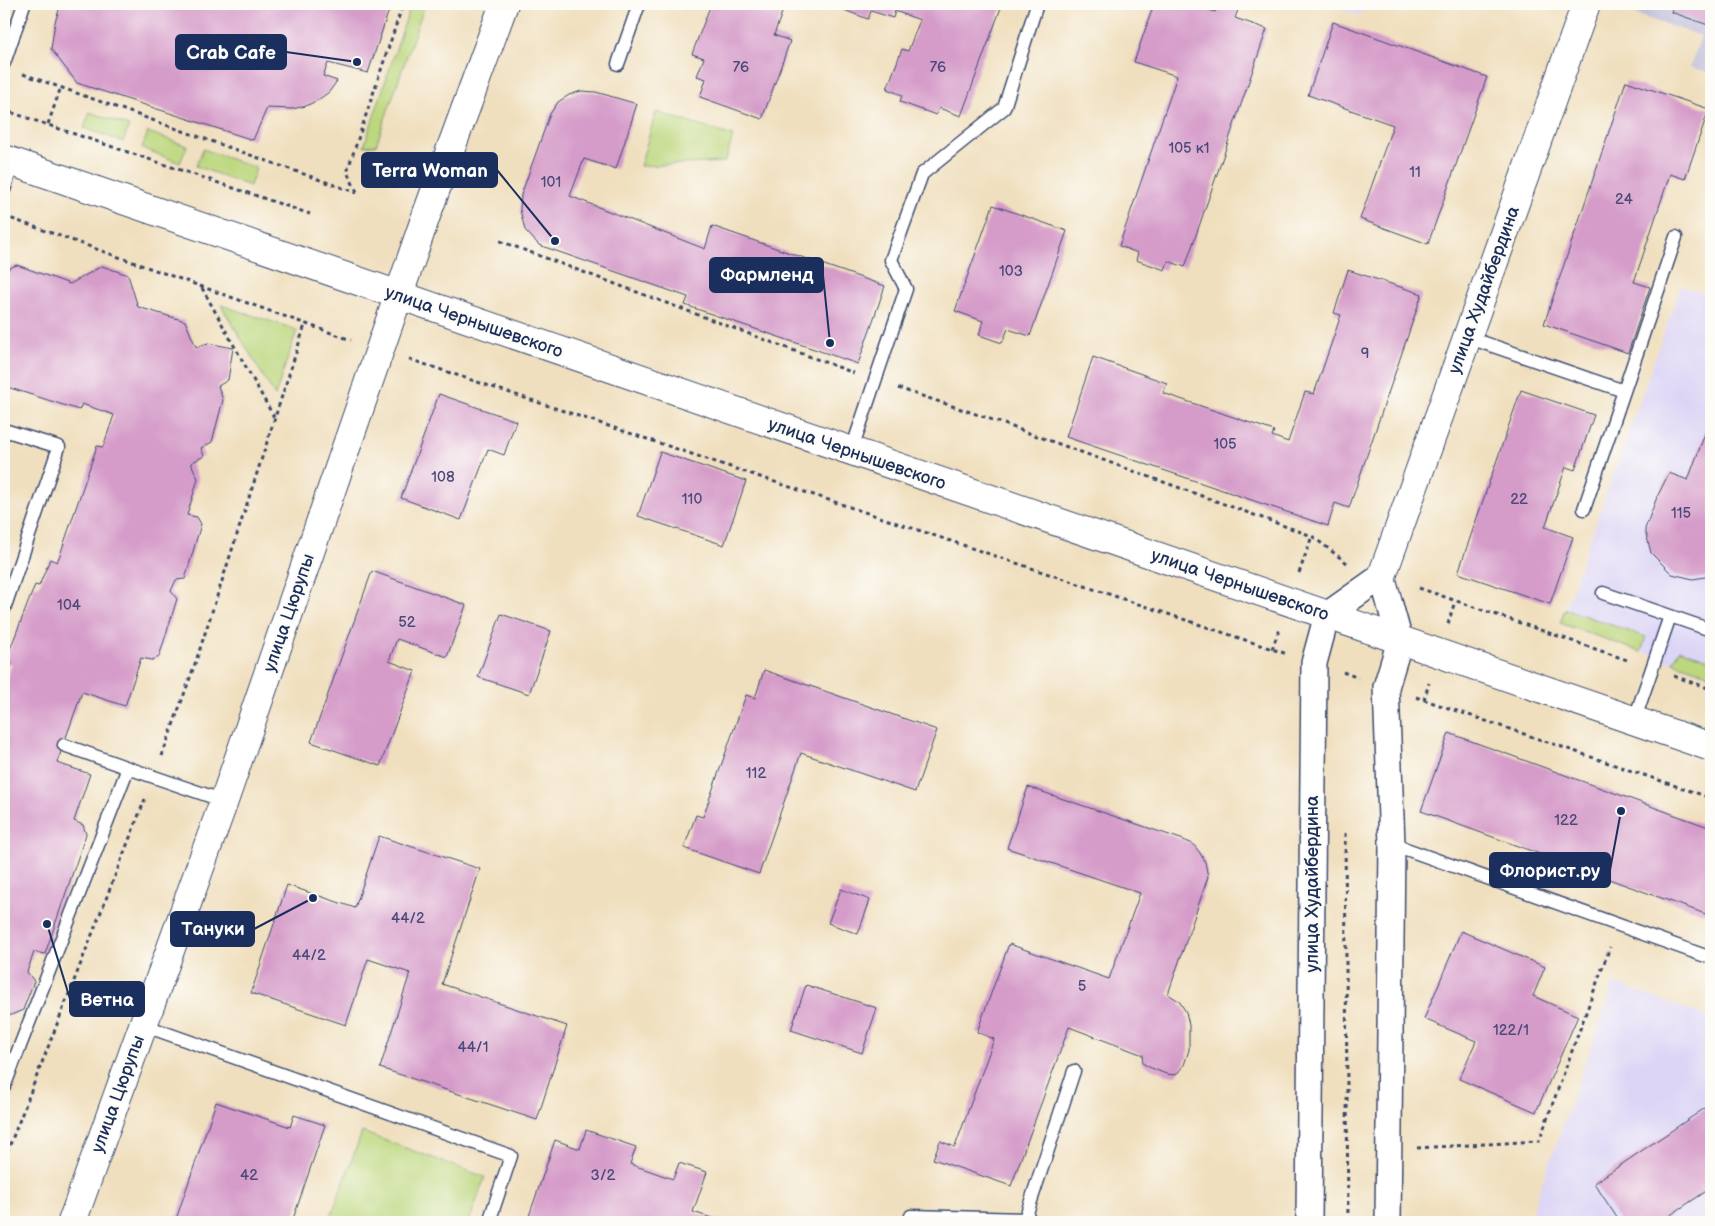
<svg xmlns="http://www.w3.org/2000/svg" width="1715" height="1226" font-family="'Balsamiq Sans',sans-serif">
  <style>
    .built { fill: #ddd5f6 }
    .industrial { fill: #c2c1dc }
    .green { fill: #bcd77d; stroke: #6c836e }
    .building { fill: #d59bc9 }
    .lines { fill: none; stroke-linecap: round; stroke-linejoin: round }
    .lane-casing { stroke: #3b496c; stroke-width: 15 }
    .street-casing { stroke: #3b496c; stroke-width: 28 }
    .secondary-casing { stroke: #3b496c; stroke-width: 30 }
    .path { stroke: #3b496c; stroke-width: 3; stroke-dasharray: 4 4; stroke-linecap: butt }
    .lane { stroke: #fff; stroke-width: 12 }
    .street { stroke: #fff; stroke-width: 25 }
    .secondary { stroke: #fff; stroke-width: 28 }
    .labels { text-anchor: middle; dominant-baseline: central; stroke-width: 5; stroke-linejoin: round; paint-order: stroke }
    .number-label { font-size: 15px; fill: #4a4a79 }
    .street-label { font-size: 18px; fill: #1b2f5e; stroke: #fdfcf7 }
    .leader { fill: none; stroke: #1b2f5e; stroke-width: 2 }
    .callout-dot { fill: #1b2f5e; stroke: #fdfcf7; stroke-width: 2 }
    .callout { fill: #1b2f5e; stroke: #1b2f5e; stroke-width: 2 }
    .callout-label { font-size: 19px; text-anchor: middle; font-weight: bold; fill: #fff }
  </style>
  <rect width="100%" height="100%" fill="#fdfcf7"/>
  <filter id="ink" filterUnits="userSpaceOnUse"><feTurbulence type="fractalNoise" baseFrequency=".02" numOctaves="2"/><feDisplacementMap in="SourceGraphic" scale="10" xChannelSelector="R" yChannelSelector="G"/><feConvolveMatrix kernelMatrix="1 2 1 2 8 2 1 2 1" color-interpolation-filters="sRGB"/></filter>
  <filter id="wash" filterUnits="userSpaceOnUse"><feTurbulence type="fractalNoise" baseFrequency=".0096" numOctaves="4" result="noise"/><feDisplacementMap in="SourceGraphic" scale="20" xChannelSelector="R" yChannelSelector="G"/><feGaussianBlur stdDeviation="1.12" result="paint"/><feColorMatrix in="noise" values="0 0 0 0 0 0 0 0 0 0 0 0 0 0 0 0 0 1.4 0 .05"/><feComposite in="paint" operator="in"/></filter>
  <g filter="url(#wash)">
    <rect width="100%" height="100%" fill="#f0dfbe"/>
    <path class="built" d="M1323,4H1372L1359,15Z
      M1681,286L1711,296V676L1560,623Z
      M1614,983L1711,1018V1222H1528Z"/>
    <path class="industrial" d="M1637,4H1711V73L1690,67L1701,36L1634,14Z"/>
    <path class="green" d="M411,4H425L376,145L364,146Z
      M90,112L129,126L123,142L84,128Z
      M656,112L733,136L725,162L640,166Z
      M148,132L187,146L180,163L142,148Z
      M203,149L256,168L250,186L196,166Z
      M221,305L297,330L275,396Z
      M1565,609L1646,637L1641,652L1560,623Z
      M1680,649L1711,660V675L1673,662Z
      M362,1132L485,1177L469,1222H329Z"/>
    <g id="blocks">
      <path class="building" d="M61,4H391L368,73L328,63L323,76L337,81L329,92L318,100L306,106L292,109L267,108L253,140L77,83L51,49L55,22Z
        M711,4H785L774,35L790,41L762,119L700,97L706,79L697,76L704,58L692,54Z
        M837,4H997L1002,5L961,116L939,108L936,115L900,102L902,95L887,89L902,49L908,51L920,20L895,11L893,18L871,11L868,19L836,7Z
        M1154,4H1191L1215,12L1218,4H1219L1238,10L1235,18L1267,29L1185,267L1168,261L1165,270L1136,260L1138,253L1119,246L1177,76L1134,62Z
        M1674,4H1711V26L1671,12Z
        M1333,22L1487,77L1428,244L1360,219L1393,125L1308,95Z
        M1626,81L1709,109L1685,179L1670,174L1634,282L1650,287L1628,353L1544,324Z
        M581,91L596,92L637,104L616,169L584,159L570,196L705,249L712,226L885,286L858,364L685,305L688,297L539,245L525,230L520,210L521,195L550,114L558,102L569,95Z
        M993,205L1067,231L1030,336L1008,329L1002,343L979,335L983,321L955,311Z
        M17,265L70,284L102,266L128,275L138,307L185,321L196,347L208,343L233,348L228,380L218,386L223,400L212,442L201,448L204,456L191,463L198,479L187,515L197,517L201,524L185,579L176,580L171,591L177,599L159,657L152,660L141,658L125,706L82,692L57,763L90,774L74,821L83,825L86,834L45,954L34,952L27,972L34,981L23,1010L4,1018V687L12,664L5,662L35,585L39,586L50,559L57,562L60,555L97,446L103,447L114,415L82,404L79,410L4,386V270Z
        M1348,270L1422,294L1349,508L1335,503L1328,526L1066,437L1093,357L1167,383L1163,393L1274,431L1272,436L1288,442L1305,392L1314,394L1341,315L1334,313Z
        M1521,390L1594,415L1575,470L1566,467L1545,527L1573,537L1550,604L1458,573Z
        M439,394L516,421L504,455L488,449L461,520L401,498Z
        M1711,417V576L1693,579L1672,574L1651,553L1645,529L1657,497L1669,473L1688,480Z
        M660,452L746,481L724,545L638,516Z
        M372,571L466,605L447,657L397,639L389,661L415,671L380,766L311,742Z
        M501,614L551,631L529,694L478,677Z
        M764,670L937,730L915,792L801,753L759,874L684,848L696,815L703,817L746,695L755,698Z
        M1449,733L1711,828V916L1421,811Z
        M1028,787L1181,839L1193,844L1200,853L1205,862L1208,877L1168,994L1179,1001L1186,1012L1189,1025V1050L1184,1065L1176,1075L1166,1074L1149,1067L1142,1063L1143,1055L1069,1027L1011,1186L933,1159L940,1141L955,1147L994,1039L977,1032L1009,944L1109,979L1140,893L1007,848Z
        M379,836L480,869L442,984L567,1026L537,1120L380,1068L410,973L368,959L346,1025L251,993L287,885L355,908Z
        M841,889L870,900L858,934L828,923Z
        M1461,931L1545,967L1533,996L1578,1016L1536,1112L1459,1079L1476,1041L1424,1019Z
        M806,985L877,1008L862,1053L791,1030Z
        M216,1102L290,1127L294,1115L325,1125L292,1222H175Z
        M1711,1104V1188L1660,1222H1620L1594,1183Z
        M586,1130L636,1147L630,1164L673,1179L679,1163L707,1172L693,1212L724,1222H527L555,1140L580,1149Z"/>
    </g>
  </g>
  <g filter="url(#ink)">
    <use href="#blocks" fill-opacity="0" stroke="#3b496c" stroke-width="1"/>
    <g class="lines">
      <defs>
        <path id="lane" d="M4,63L24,4
          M618,64L639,4
          M4,190L13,162
          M1467,337L1624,391L1584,509
          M1624,391L1676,237
          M4,430L59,447L4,609
          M851,452L906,289L891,260L922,174L1004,108L1037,4
          M1603,593L1711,630
          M1634,721L1670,616
          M64,745L128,768
          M1392,844L1711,958
          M143,1025L511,1156L489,1222
          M4,1087L128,768L224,801
          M909,1222L911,1216L1025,1219
          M1034,1222L1025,1219L1074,1071"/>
        <path id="street" d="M1309,1222L1314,663L1327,615L1382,576L1400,641L1386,687L1392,844L1388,1222"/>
        <path id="secondary" d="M4,159L1711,747
          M1382,576L1586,4
          M72,1222L224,801L426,216L504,4"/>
      </defs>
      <use href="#lane" class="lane-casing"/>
      <use href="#street" class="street-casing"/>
      <use href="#secondary" class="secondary-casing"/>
      <path class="path" d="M23,74L357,193
        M4,110L310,214
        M48,124L61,87
        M357,192L347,172L403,4
        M4,216L351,340
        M500,241L854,373
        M202,288L275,419
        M409,359L1287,654
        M898,388L982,416L1312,536L1347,563
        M1299,573L1312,536
        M1419,588L1630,661
        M1448,624L1455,601
        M1272,649L1279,630
        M1343,672L1358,678
        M1674,676L1711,689
        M1416,697L1711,798
        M1424,700L1429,683
        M162,756L196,661L305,325
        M1345,833L1348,1222
        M1417,1148L1539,1141L1610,947
        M4,1160L145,799"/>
      <use href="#lane" class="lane"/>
      <use href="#street" class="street"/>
      <use href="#secondary" class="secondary"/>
    </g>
  </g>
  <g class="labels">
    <g class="number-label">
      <text x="741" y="67">76</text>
      <text x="938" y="67">76</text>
      <text x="1189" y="148">105 к1</text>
      <text x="1415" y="172">11</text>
      <text x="551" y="182">101</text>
      <text x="1624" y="199">24</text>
      <text x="1011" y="271">103</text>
      <text x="1365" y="353">9</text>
      <text x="1225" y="444">105</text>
      <text x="443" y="477">108</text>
      <text x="692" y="499">110</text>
      <text x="1519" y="499">22</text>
      <text x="1681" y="513">115</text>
      <text x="69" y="605">104</text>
      <text x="407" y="622">52</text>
      <text x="756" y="773">112</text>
      <text x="1566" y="820">122</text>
      <text x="408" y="918">44/2</text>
      <text x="309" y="955">44/2</text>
      <text x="1082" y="986">5</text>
      <text x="1511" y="1030">122/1</text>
      <text x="473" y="1047">44/1</text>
      <text x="249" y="1175">42</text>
      <text x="603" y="1175">3/2</text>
    </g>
    <g class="street-label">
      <text transform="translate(1484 290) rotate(-70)">улица Худайбердина</text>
      <text transform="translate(474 322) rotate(19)">улица Чернышевского</text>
      <text transform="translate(857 454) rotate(19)">улица Чернышевского</text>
      <text transform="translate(1240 585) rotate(19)">улица Чернышевского</text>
      <text transform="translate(289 613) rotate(-71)">улица Цюрупы</text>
      <text transform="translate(1312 884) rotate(-90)">улица Худайбердина</text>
      <text transform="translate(118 1094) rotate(-70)">улица Цюрупы</text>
    </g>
  </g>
  <path class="leader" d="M357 62L286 52M555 241L497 170M830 343L823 275M1621 811L1610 870M313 898L254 929M47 924L70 999"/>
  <g class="callout-dot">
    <circle cx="357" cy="62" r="5"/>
    <circle cx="555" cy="241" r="5"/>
    <circle cx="830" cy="343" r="5"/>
    <circle cx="1621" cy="811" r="5"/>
    <circle cx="313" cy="898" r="5"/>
    <circle cx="47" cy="924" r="5"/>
  </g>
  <g class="callout">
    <rect x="176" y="35" width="110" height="34" rx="5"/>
    <rect x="362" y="153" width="135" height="34" rx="5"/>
    <rect x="710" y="258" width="113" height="34" rx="5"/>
    <rect x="1490" y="853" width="120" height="34" rx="5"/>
    <rect x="171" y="912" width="83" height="34" rx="5"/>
    <rect x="70" y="982" width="74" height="34" rx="5"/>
  </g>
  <g class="callout-label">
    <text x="231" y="59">Crab Cafe</text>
    <text x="430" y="177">Terra Woman</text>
    <text x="767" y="281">Фармленд</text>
    <text x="1550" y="877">Флорист.ру</text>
    <text x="213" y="935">Тануки</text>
    <text x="107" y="1006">Ветна</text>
  </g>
  <rect width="1715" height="1226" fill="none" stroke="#fdfcf7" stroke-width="20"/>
</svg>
